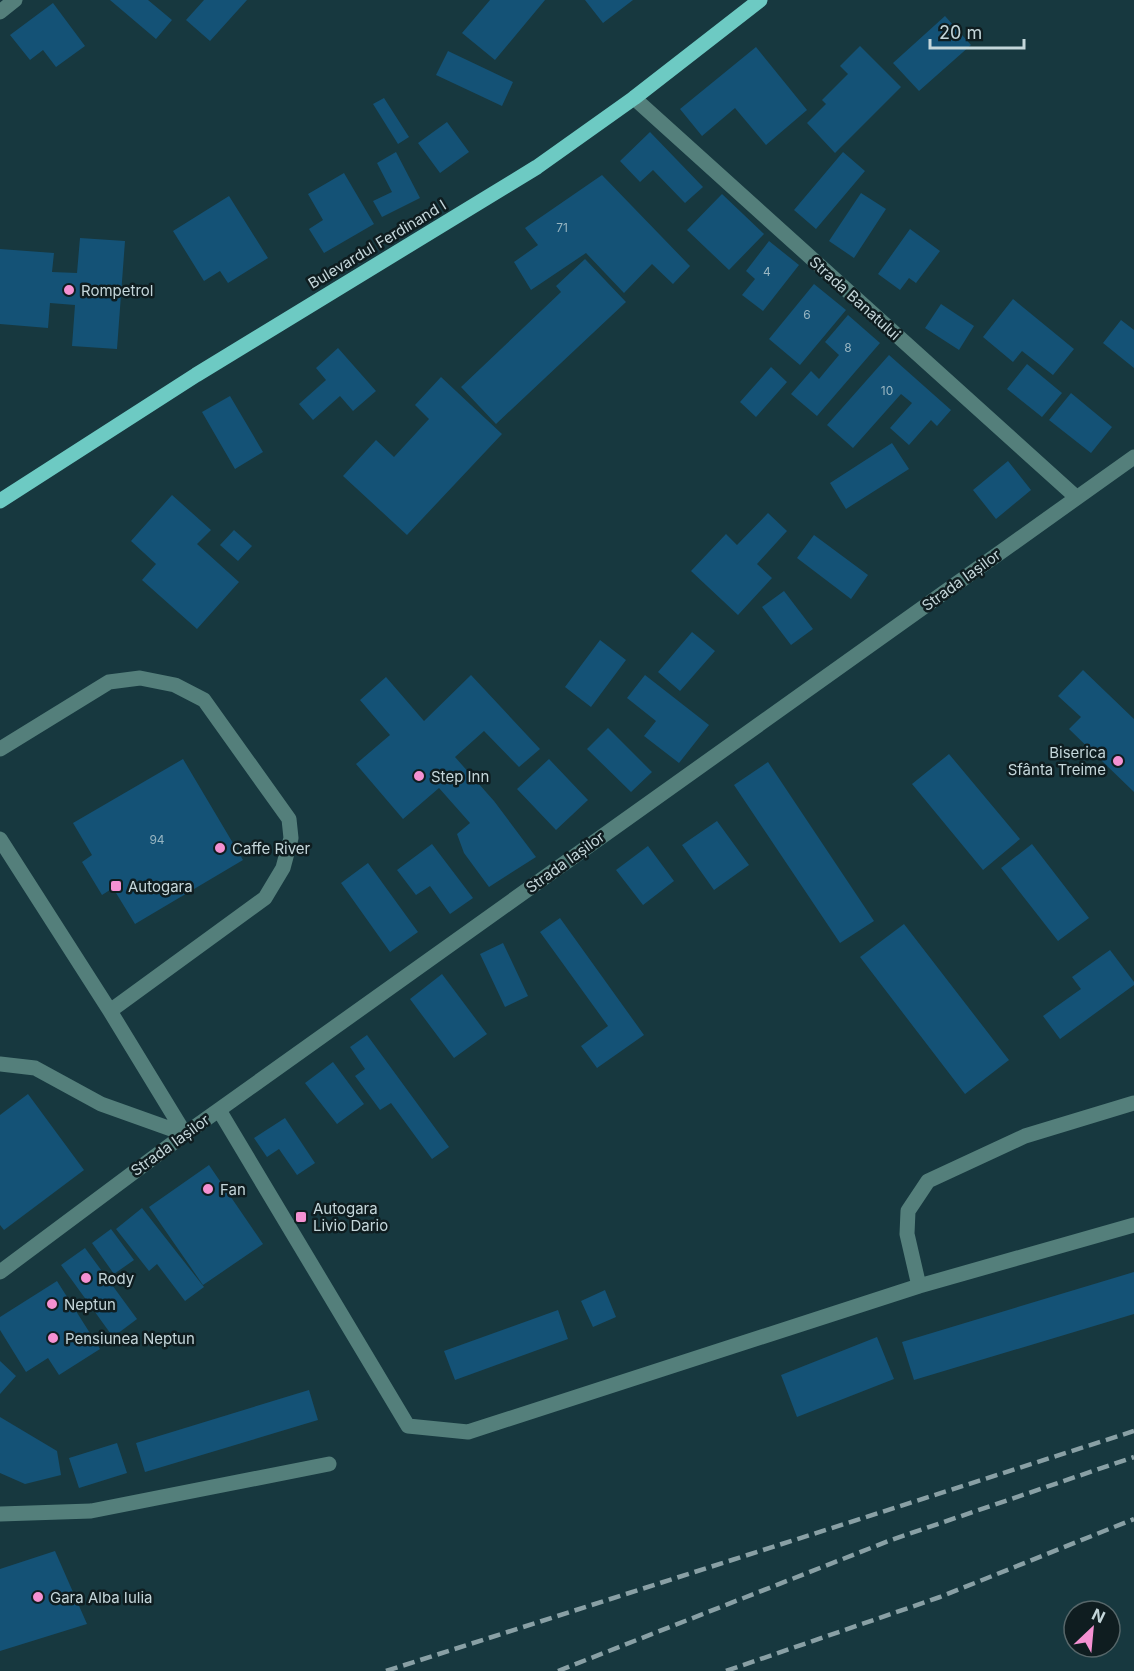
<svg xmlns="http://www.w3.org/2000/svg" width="1134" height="1671" font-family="Inter,sans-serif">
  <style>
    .building { fill: #145276 }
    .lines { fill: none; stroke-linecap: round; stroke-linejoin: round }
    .minor { stroke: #547f7b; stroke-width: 15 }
    .major { stroke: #6dcac3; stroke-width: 15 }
    .rail { stroke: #89a0a5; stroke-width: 4.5; stroke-dasharray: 12 6; stroke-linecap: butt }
    .poi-dot { fill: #f591d2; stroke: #0f1d20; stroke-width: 2 }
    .labels { text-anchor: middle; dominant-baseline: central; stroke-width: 5; stroke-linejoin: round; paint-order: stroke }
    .number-label { font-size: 12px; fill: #98b5c1 }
    .street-label { font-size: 15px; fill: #c4d6da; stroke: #0f1d20 }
    .poi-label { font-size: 15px; fill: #c4d6da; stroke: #0f1d20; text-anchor: start }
  </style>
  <rect width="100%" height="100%" fill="#17383f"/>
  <path class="building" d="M110,0H148L172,20L156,39Z
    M204,0H247L210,41L186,20Z
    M490,0H545L495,60L462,33Z
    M585,0H633L603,23Z
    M53,3L85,46L56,67L43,50L30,60L10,35Z
    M945,16L971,45L919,91L893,63Z
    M860,46L901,87L835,153L807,123L826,104L822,100L848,74L840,66Z
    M756,47L807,110L766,145L735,108L702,136L680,109Z
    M448,51L513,82L502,106L436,75Z
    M384,98L409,137L398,144L373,104Z
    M447,122L469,152L440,173L418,143Z
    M650,132L703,187L685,203L653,170L640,182L620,161Z
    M396,152L420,198L382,217L373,201L392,192L377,163Z
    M843,152L865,171L816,229L794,210Z
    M344,173L374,224L324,253L309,229L323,220L308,194Z
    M602,175L690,266L673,284L652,264L624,293L586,253L531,290L514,262L538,245L525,228Z
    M861,193L886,209L854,258L829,241Z
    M722,194L764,234L729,270L687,230Z
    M229,196L268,258L228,283L220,271L204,281L173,231Z
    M910,229L940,251L916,283L909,278L900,290L878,274Z
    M80,238L125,241L117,349L72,346L75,305L50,303L48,328L0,324V249L54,253L52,272L77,273Z
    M769,241L799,265L763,311L742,295L755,279L746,271Z
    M585,259L626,302L496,424L461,387L561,292L556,286Z
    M814,284L846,310L800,365L769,339Z
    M1013,299L1074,349L1053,375L1022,351L1013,362L983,337Z
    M941,304L974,326L959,350L925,328Z
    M848,315L880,343L817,416L791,394L811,371L819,379L839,355L825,342Z
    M1121,320L1134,330V368L1103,343Z
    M338,348L376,391L353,411L340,396L313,420L299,404L326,380L316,368Z
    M889,355L951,410L937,426L931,420L909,445L890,428L912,403L901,394L853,448L827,425Z
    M1027,364L1062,393L1042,417L1007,389Z
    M771,367L787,382L756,417L740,402Z
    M441,377L502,434L407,535L343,476L376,440L394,457L429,419L415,405Z
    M1071,393L1112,427L1091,453L1049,420Z
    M230,396L263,452L235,469L202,412Z
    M892,443L909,469L846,509L830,483Z
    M1008,461L1031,490L996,519L973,490Z
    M172,495L211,530L197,544L239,582L197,629L142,580L156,564L131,541Z
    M768,513L787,531L757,564L772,578L738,615L691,571L726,534L737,545Z
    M234,530L252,546L238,561L220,545Z
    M814,535L868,575L851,599L797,558Z
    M784,591L813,629L791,645L762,607Z
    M692,632L715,651L680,691L658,672Z
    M600,640L626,660L591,707L565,687Z
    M1083,670L1134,719V792L1069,729L1081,717L1058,696Z
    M471,675L540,749L519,767L484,731L455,757L494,801L536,857L489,887L464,853L457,834L470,823L439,788L403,819L356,764L390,735L360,700L386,677L424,721Z
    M645,675L709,725L679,763L644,736L656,721L627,698Z
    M608,728L652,772L631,792L587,749Z
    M949,754L1020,839L983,870L912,784Z
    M183,759L243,860L135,924L113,888L102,895L82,862L92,855L73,823Z
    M549,759L588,800L556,830L517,789Z
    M768,762L874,921L840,943L734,785Z
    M717,821L749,865L714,890L682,845Z
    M432,844L473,898L450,914L430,886L416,895L397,870Z
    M1032,844L1089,918L1058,941L1001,868Z
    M648,846L674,881L643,905L616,870Z
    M368,863L418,932L390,952L341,883Z
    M560,918L644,1035L597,1068L581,1046L608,1026L540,932Z
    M904,924L1009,1060L965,1094L860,957Z
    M503,943L528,996L505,1007L480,954Z
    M1110,950L1134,982V985L1060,1039L1043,1016L1081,989L1072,977Z
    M442,974L487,1034L454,1058L410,999Z
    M367,1035L449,1147L432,1159L391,1103L380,1110L355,1076L365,1069L350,1047Z
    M333,1062L364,1104L337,1124L305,1083Z
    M28,1094L84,1170L4,1230L0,1225V1115Z
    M285,1118L315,1163L297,1175L279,1149L267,1157L254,1138Z
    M209,1165L263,1244L203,1285L149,1207Z
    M142,1208L204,1287L185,1301L157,1264L149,1271L116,1229Z
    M111,1229L134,1260L114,1274L92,1243Z
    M85,1248L137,1319L113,1337L61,1265Z
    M1134,1272V1314L914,1380L902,1342Z
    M57,1281L100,1349L59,1375L48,1358L26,1372L0,1330V1317Z
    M605,1290L616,1317L593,1327L581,1301Z
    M558,1310L568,1339L455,1380L444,1351Z
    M877,1337L894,1379L797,1417L781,1375Z
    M0,1361L16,1376L0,1394Z
    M309,1390L318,1420L145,1472L136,1443Z
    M0,1417L57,1451L61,1475L25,1484L0,1473Z
    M117,1443L127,1473L79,1488L69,1458Z
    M55,1551L87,1624L0,1651V1569Z"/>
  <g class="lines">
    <path class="minor" d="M0,12L15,0
      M634,98L1076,497
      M0,749L109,682L140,678L175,685L204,700L289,819L291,838L283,868L265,898L110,1011
      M0,839L110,1011L185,1134
      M0,1064L35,1068L101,1104L185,1134
      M219,1110L408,1426L468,1432L919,1286L1134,1225
      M0,1272L185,1134L1134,457
      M919,1286L907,1234L908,1211L928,1181L1025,1136L1134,1103
      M0,1514L91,1511L329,1464"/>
    <path class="major" d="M0,501L196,375L537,167L634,98L760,0"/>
    <path class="rail" d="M386,1671L1134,1431
      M558,1671L891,1540L1134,1457
      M726,1671L940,1597L1134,1519"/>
  </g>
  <g class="poi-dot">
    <circle cx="69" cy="290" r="6"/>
    <circle cx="1118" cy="761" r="6"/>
    <circle cx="419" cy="776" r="6"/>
    <circle cx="220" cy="848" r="6"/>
    <rect x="110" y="880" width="12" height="12" rx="3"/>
    <circle cx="208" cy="1189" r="6"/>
    <rect x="295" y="1211" width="12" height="12" rx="3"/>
    <circle cx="86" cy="1278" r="6"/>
    <circle cx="52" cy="1304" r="6"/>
    <circle cx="53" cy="1338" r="6"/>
    <circle cx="38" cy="1597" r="6"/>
  </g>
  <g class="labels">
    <g class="number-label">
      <text x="562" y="227">71</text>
      <text x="767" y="271">4</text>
      <text x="807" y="314">6</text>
      <text x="848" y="347">8</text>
      <text x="887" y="390">10</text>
      <text x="157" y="839">94</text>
    </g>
    <g class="street-label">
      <text transform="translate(377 244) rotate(-31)">Bulevardul Ferdinand I</text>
      <text transform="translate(855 298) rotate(42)">Strada Banatului</text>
      <text transform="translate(961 580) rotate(-36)">Strada Iașilor</text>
      <text transform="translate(565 862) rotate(-36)">Strada Iașilor</text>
      <text transform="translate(170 1145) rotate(-36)">Strada Iașilor</text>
    </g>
    <g class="poi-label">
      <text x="81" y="290">Rompetrol</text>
      <text x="1106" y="752" text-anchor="end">Biserica<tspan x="1106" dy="17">Sfânta Treime</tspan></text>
      <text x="431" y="776">Step Inn</text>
      <text x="232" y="848">Caffe River</text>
      <text x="128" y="886">Autogara</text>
      <text x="220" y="1189">Fan</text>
      <text x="313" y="1208">Autogara<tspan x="313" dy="17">Livio Dario</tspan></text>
      <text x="98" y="1278">Rody</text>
      <text x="64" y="1304">Neptun</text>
      <text x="65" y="1338">Pensiunea Neptun</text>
      <text x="50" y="1597">Gara Alba Iulia</text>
    </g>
  </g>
  <g transform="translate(1092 1629) rotate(26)"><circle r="28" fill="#0f1d20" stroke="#57676a" stroke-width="1.5"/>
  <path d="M0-4.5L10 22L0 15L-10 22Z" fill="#f591d2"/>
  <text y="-9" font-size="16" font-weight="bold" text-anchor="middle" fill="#c4d6da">N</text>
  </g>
  <path d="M930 39v9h94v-9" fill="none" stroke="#c4d6da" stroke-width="3"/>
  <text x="939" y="39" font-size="18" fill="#c4d6da" stroke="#0f1d20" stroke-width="4.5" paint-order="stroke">20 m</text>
</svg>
